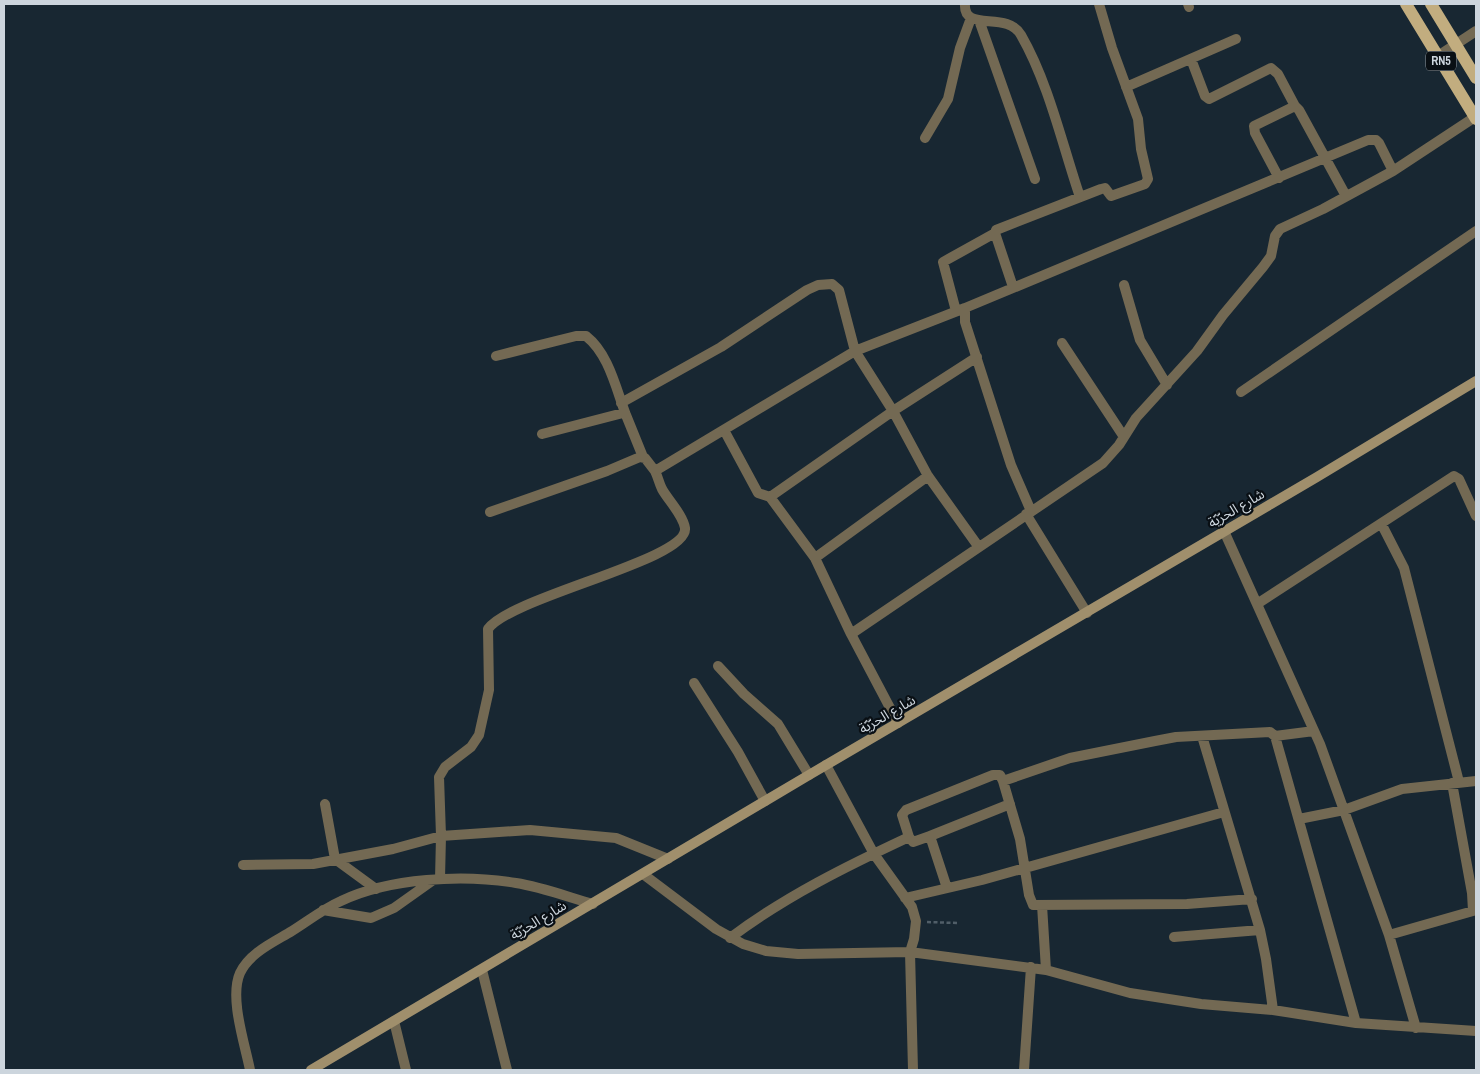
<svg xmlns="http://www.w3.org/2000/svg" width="1480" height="1074" font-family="'Archivo Narrow','Noto Sans Arabic',sans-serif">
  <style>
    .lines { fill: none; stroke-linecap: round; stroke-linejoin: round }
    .path { stroke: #505e68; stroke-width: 2.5; stroke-dasharray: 4 2.5; stroke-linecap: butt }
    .street { stroke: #736953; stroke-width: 10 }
    .secondary { stroke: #a08f6c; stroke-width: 10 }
    .primary { stroke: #c2ad7f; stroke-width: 12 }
    .labels { text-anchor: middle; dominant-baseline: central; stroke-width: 4.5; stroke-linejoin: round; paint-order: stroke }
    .shield { fill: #090f14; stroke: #929aa1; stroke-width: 1 }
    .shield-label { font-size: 12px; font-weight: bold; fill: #ccd5dd }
    .street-label { font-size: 14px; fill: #ccd5dd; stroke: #090f14 }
  </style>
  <rect width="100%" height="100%" fill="#182732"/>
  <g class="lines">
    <path class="path" d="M927,922L958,923"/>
    <path class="street" d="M965,4C963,33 1007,10 1021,35C1049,84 1062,144 1080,197
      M1188,4L1189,7
      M979,20L1035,179
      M1438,56L1476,31
      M1191,59L1205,96L1209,99L1271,68L1278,74L1295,106
      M1126,87L1236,39
      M925,138L948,99L960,48L971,18
      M1279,178L1255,133L1254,126L1295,106L1299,110L1346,196
      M1124,285L1140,340L1167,385
      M1013,287L995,233L996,230L1101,189L1105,188L1111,196L1145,184L1148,179L1141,149L1138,119L1112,48L1099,4
      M956,311L943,262L995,233
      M1062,343L1124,437
      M496,356L576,336H586C609,354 616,389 626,415
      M1241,392L1476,231
      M621,403L721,347L807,290L818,285L832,284L839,290L855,351L893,411L928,476L978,546
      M724,430L758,493L770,497L893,411L977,357
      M542,434L623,413L626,415L643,457
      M770,497L815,558L851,634
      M1031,511L1011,465L965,322V308L1368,140H1376L1379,143L1393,171
      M490,512L607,471L640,457L645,458L655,471L855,351L965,308
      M1026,514L1087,613
      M1382,525L1404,568L1459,782
      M1224,531L1320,744L1389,935L1416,1028
      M815,558L928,476
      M1257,604L1454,476L1459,479L1476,516
      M718,666L744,694L778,724L809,775
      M694,683L738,752L765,801
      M898,723L851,634L1103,463L1119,445L1136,418L1197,351L1223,315L1263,267L1271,256L1275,236L1280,229L1323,209L1393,171L1475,117
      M1202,736L1260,930L1266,959L1273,1010
      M826,765L874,854L912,907L916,921L914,939L910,952L913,1070
      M1003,781L1020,839L1029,895L1033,905L1187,904L1252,899
      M325,804L335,859L376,889
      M1299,819L1344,810L1402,789L1476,781
      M909,837L913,842L930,836
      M243,865L313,864L393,849L441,836L530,830L616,838L668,859
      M643,874L716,929L743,944L766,951L798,954L910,952L1046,970L1130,993L1201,1004L1273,1010L1356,1023L1275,736
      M440,879L441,836L439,777L445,767L471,747L479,735L489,690L488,629C512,596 689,560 685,528C683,515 668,500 662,489C659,483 658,477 655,471
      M947,888L930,836L1010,804
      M905,898L982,880L1224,812
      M1042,905L1046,970
      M323,910L371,918L394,908L432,881
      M1389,935L1473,911L1472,893L1452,783
      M1174,937L1260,930
      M730,938C786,896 847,866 909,837L902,815L906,810L993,775H1000L1003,781L1070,758L1155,741L1176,737L1270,732L1275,736L1314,731
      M482,970L507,1070
      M394,1021L406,1070
      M1356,1023L1476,1031
      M250,1070C245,1044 229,998 240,973C249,953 274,942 292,931C308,921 323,909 341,901C389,878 463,874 516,883C542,887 568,897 593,904
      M1024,1070L1031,967"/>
    <path class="secondary" d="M311,1070L809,775L1317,477L1476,381"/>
    <path class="primary" d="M1406,4L1476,119
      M1431,4L1476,78"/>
  </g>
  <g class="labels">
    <rect class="shield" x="1426" y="51.5" width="30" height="19" rx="4"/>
    <g class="shield-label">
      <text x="1441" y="61">RN5</text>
    </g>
    <g class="street-label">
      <text transform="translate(1236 508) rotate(-30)">شارع الحرّيّة</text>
      <text transform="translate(887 714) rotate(-30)">شارع الحرّيّة</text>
      <text transform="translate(538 920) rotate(-31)">شارع الحرّيّة</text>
    </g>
  </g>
  <rect width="1480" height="1074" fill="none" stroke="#ccd5dd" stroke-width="10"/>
</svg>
